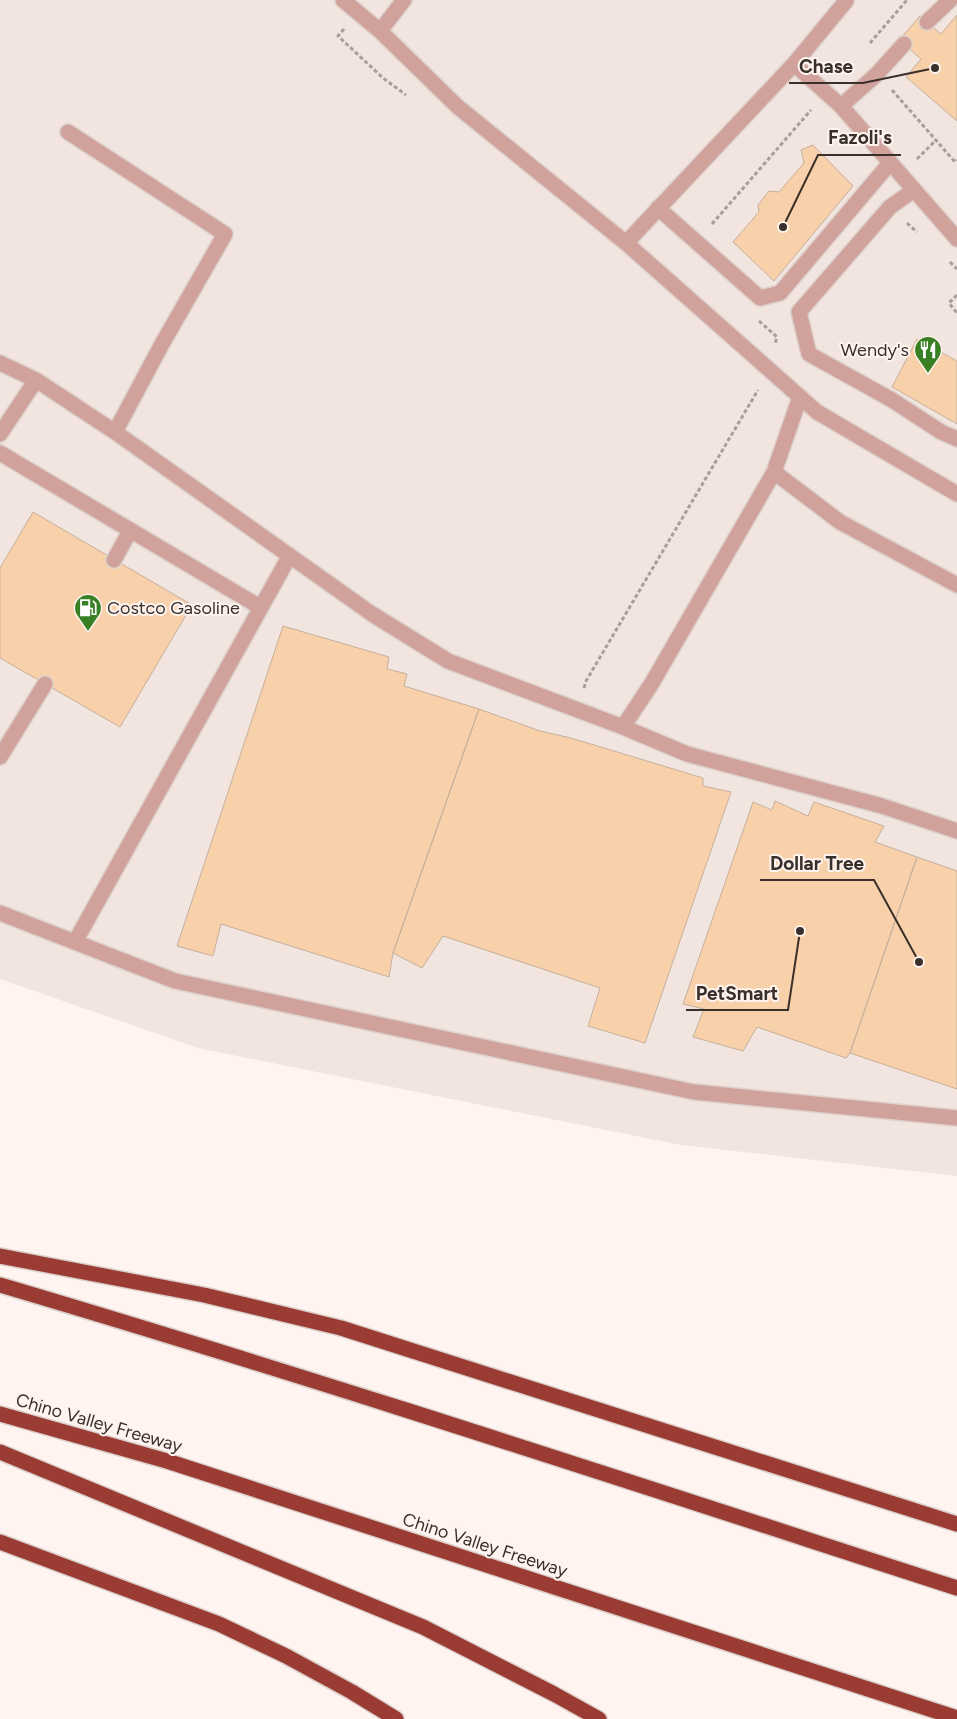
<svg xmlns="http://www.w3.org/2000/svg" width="957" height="1719" font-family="Figtree,sans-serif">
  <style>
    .built { fill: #f2e4de }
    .building { fill: #f8d0a9; stroke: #c5b09e }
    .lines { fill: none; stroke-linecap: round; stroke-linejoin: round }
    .lane-casing { stroke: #dcd1cc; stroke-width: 18 }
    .highway-casing { stroke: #dcd1cc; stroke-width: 18 }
    .path { stroke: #a99e99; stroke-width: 3; stroke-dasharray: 4 2.5; stroke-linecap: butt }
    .lane { stroke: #d1a29b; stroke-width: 15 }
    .highway { stroke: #9a3c33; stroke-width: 15 }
    .labels { text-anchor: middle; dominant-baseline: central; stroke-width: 4; stroke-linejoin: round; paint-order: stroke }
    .poi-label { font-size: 18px; fill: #3a302b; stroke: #fff4ef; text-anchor: end }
    .street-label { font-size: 18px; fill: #3a302b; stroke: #fff4ef }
    .leader { fill: none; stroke: #3a302b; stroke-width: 2 }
    .callout-dot { fill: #3a302b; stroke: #fff4ef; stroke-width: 2 }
    .callout-label { font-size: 19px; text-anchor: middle; font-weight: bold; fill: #3a302b; stroke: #fff4ef; stroke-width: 4; stroke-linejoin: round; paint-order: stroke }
  </style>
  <rect width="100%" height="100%" fill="#fff4ef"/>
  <path class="built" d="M0,0H957V1176L681,1145L198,1048L0,979Z"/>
  <path class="building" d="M957,15V121L906,77L921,59L899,40L920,16L941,34Z
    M813,145L853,186L774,281L733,242L759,212L758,205L769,191L779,192L804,163L801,150Z
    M917,339L957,361V424L892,387Z
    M33,512L192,605L120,727L0,658V568Z
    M283,626L389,657L387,669L407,674L404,686L479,709L393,953L389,977L221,924L213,956L177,946Z
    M479,709L540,731L571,738L703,778V786L731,792L645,1043L588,1026L600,988L443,936L422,968L393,953Z
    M775,801L808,816L814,802L884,826L875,842L917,857L850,1053L846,1058L757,1027L743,1051L693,1037L704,1009L683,1004L753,802L772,810Z
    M917,857L957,871V1089L850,1053Z"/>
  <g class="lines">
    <defs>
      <path id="lane" d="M343,0L380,31L458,107L626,243L817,412L957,494
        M927,22L950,0
        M380,31L404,0
        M794,64L846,1L845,0
        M841,106L877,74L904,44
        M68,132L225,234L162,344L115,432
        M914,190L890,207L799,312L809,354L892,400L941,432L957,439
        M658,208L760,298L780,293L890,163
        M626,243L794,64L841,106L957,239
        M0,363L36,380L0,434
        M36,380L115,432L372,614L448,661L623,727L652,683L774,472L800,397
        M0,453L260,607
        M774,472L840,522L957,585
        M114,560L130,531
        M623,727L687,754L882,806L957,831
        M0,757L45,684
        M0,913L175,981L694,1092L957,1118
        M75,942L289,557"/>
      <path id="highway" d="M0,1256L204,1295L341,1328L957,1524
        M0,1285C321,1380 639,1485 957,1588
        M0,1414L167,1461L957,1718
        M0,1452L423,1627L554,1694L599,1719
        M0,1542L219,1624L286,1656L352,1692L396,1719"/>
    </defs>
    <use href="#lane" class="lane-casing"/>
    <use href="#highway" class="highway-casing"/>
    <path class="path" d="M344,29L338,36L383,78L406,95
      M870,43L907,0
      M892,90L955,162L957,160
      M917,159L936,140
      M907,223L917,232
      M712,224L811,110
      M950,262L957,269
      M957,295L949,303L957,313
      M759,321L777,337L775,344
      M584,688L586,681L758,390"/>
    <use href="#lane" class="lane"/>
    <use href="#highway" class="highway"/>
  </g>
  <defs>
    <symbol id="restaurant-pin" viewBox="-11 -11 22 30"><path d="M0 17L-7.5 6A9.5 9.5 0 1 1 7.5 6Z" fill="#398025" stroke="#fff4ef"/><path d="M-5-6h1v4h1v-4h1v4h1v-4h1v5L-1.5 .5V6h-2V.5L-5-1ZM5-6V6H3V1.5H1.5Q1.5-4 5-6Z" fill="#fff"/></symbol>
    <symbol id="fuel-pin" viewBox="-11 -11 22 30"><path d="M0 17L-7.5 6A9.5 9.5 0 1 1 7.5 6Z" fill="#398025" stroke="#fff4ef"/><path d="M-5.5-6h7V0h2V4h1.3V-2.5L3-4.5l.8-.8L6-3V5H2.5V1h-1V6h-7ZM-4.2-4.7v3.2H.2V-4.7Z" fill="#fff"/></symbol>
  </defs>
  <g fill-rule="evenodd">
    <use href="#restaurant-pin" x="912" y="334" width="32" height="43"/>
    <use href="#fuel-pin" x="72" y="592" width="32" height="43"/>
  </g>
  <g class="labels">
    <g class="poi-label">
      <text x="909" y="350">Wendy's</text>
      <text x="107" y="608" text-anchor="start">Costco Gasoline</text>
    </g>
    <g class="street-label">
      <text transform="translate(99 1423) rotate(16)">Chino Valley Freeway</text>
      <text transform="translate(485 1545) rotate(18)">Chino Valley Freeway</text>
    </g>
  </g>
  <path class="leader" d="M935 68L863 83H789M783 227L818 155H901M919 962L874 880H760M800 931L788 1010H686"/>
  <g class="callout-dot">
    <circle cx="935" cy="68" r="5"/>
    <circle cx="783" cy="227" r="5"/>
    <circle cx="919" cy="962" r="5"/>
    <circle cx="800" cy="931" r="5"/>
  </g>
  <g class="callout-label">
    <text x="826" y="73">Chase</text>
    <text x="860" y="144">Fazoli's</text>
    <text x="817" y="870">Dollar Tree</text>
    <text x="737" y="1000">PetSmart</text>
  </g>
</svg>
